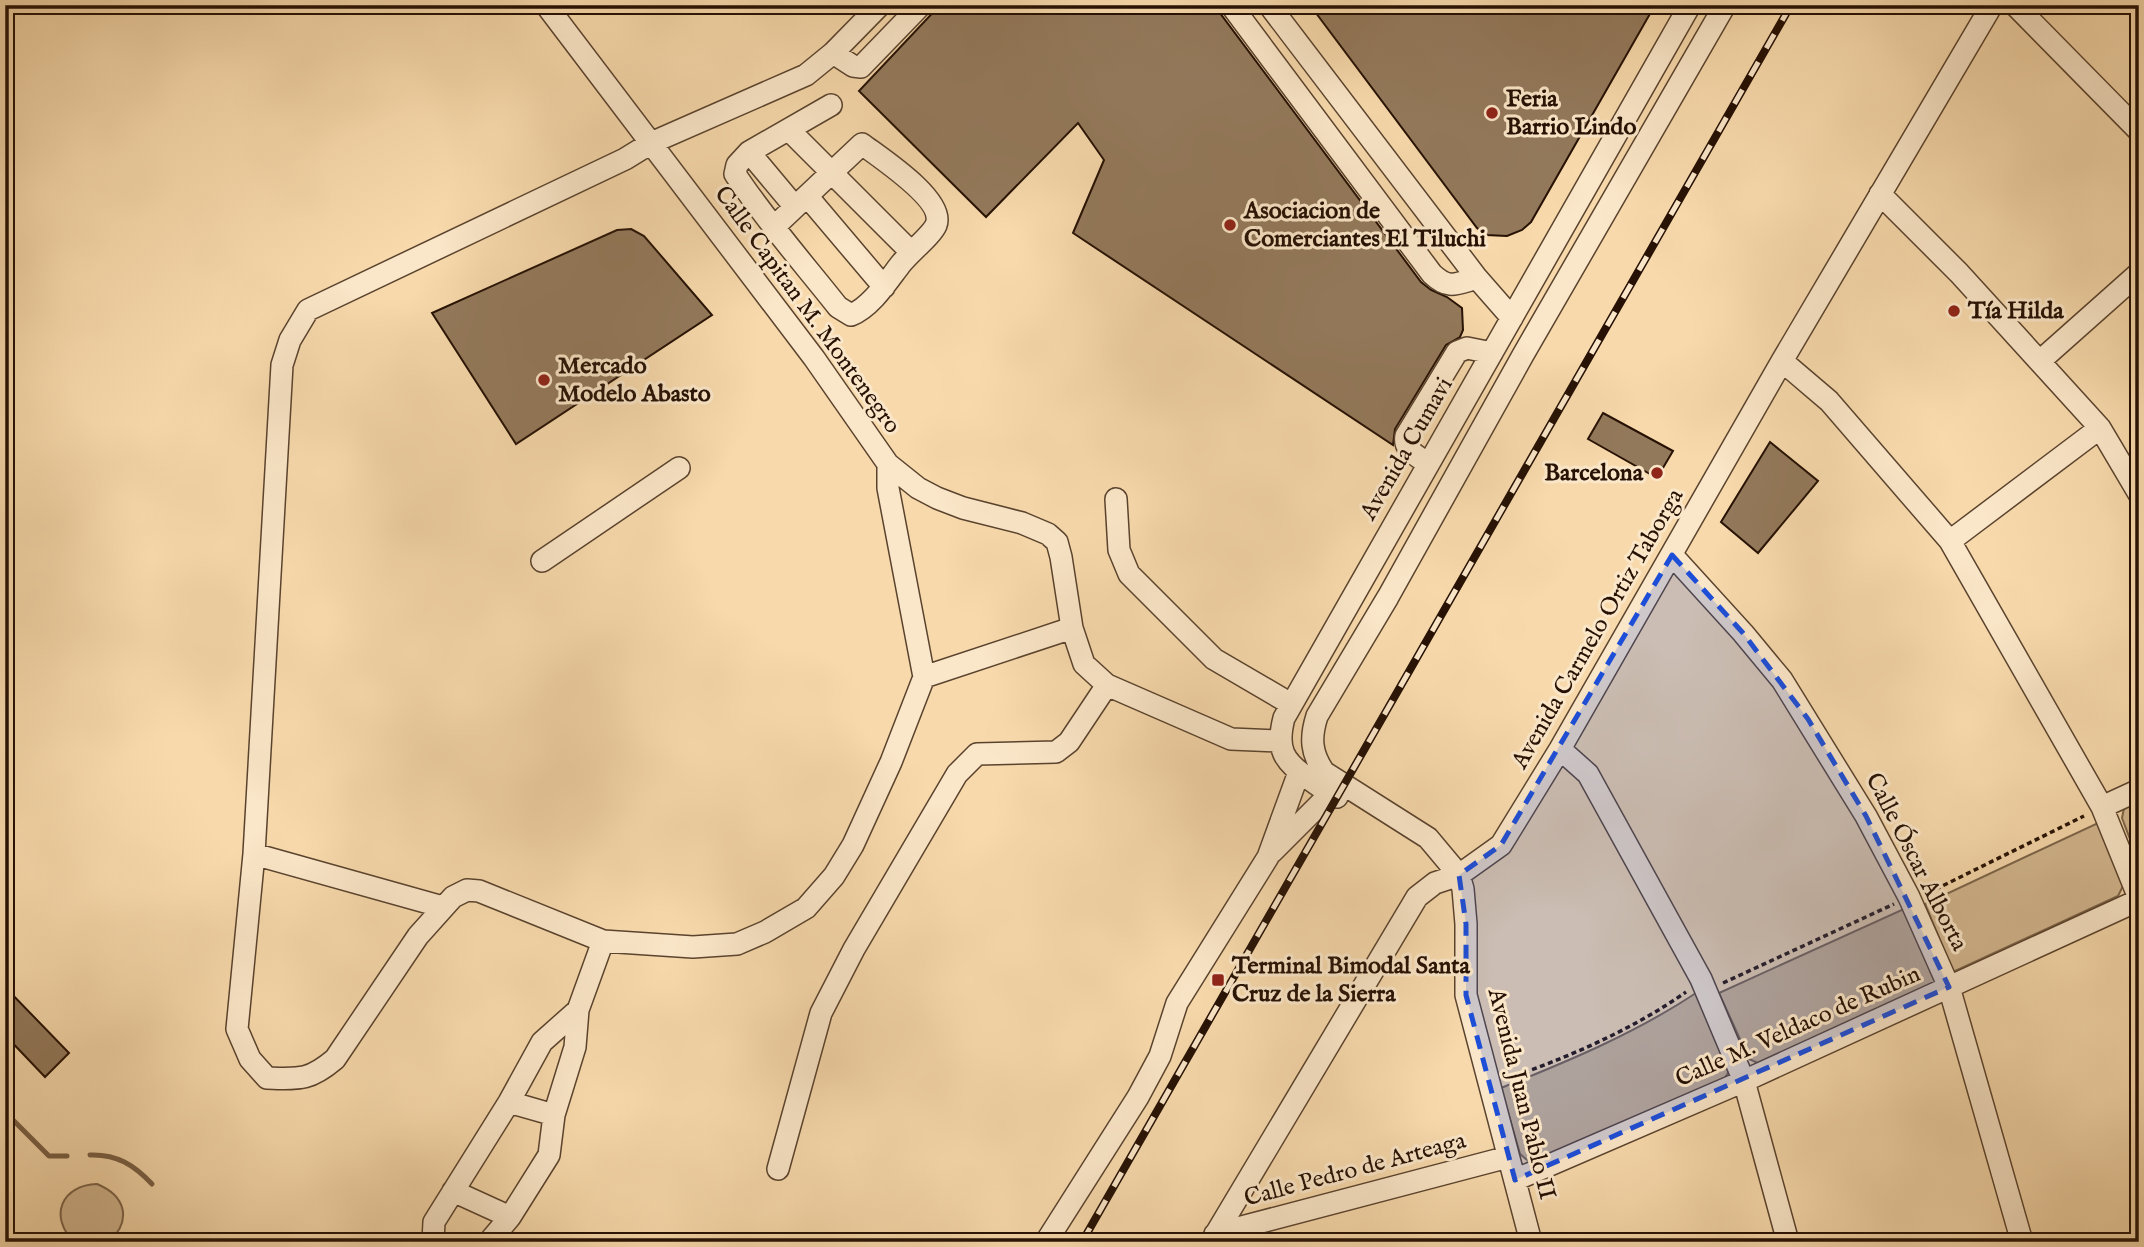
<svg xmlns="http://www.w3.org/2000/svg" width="2144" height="1247" font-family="'IM FELL English',serif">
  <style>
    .green { fill: #d3b78f; stroke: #7c644a; stroke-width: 2 }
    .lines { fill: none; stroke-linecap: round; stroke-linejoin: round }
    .stream { stroke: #796046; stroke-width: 5 }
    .building { fill: #93795b; stroke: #261104; stroke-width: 2 }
    .minor-casing { stroke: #5a432e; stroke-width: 24 }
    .path { stroke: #261104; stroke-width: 3.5; stroke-dasharray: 5 3.5; stroke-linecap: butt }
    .minor { stroke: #fae6c8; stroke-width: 21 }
    .rail-casing { stroke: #261104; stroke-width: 8 }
    .rail { stroke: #fae6c8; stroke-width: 5; stroke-dasharray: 16; stroke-linecap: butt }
    .marked { fill: #1d4ed8; fill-opacity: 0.2; stroke: #1d4ed8; stroke-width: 5; stroke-dasharray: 14 9; stroke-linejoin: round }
    .poi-dot { fill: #8f2418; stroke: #fae6c8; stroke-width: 2.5 }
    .labels { text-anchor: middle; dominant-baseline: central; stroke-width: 6; stroke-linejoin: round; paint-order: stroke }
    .poi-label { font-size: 24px; font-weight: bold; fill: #261104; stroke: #fae6c8; text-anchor: start }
    .street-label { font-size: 24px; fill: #261104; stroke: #fae6c8 }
  </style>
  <rect width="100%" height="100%" fill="#f7d9ab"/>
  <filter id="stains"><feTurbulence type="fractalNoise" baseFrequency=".00286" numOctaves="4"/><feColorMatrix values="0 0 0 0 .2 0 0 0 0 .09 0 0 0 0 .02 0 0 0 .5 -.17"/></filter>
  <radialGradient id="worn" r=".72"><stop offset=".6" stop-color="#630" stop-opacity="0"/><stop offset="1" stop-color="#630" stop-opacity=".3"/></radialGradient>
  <path class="green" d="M2139,797V863L2122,818L2124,808Z
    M2098,823L2124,884L2118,896L1953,972L1925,904Z
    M1906,908L1937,979L1934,984L1762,1065L1749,1059L1719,993Z
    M1699,991L1730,1070L1724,1079L1534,1163L1527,1160L1520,1154L1501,1088C1569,1061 1638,1032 1699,991Z
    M97,1184C126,1196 132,1220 109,1242H74C48,1216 62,1185 97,1184Z"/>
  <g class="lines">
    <path class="stream" d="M5,1112L49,1156H67
      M90,1155C117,1154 134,1165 152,1184"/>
  </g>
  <path class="building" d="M940,5H1218L1220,13L1421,282L1431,290L1447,297L1462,308L1463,330L1460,337L1446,345L1395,429L1393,445L1073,233L1104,160L1078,123L986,217L859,91Z
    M1310,5H1655L1531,222L1522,230L1507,236L1486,235L1477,228Z
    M631,229L644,236L712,315L516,444L432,313L617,230Z
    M1603,413L1673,451L1657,478L1588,439Z
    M1770,442L1818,481L1758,553L1721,522Z
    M5,987L69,1053L45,1077L5,1035Z"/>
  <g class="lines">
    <defs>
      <path id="minor" d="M546,5L814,358L888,464V488L924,677L891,762L853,845L834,876L806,908L765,932L737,944L693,947L603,941L479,891L467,890L453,897L418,936L335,1059C309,1081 299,1079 267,1078L250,1059L237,1029L254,854L282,365L290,340L308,310L625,159L651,143L806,75L833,53L880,5
        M1231,5L1432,274C1449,290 1456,284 1477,278
        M1269,5L1477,278L1512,318
        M2015,5L2139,131
        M833,53L853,66L861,67L921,5
        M789,130L910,251
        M749,152L795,207
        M1880,194L1959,273L2100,428L2139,494
        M807,196L884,287
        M775,226L862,144C879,157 946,200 936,225C932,235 908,254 900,265C887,282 871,307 851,315L838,307C804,264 766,221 735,174L737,165L749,152L831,105
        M1782,361L1829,401L1950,541L2102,807L2139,898
        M2040,361L2139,273
        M888,464L918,488L937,498L963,508L1022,523L1048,534L1057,542L1061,557L1072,628L1084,664L1107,685L1231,739L1281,741
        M1428,464C1418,456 1403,450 1406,436L1457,352L1467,348L1492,353
        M1116,499L1119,550L1129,574L1214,659L1291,704
        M1950,541L2100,428
        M1672,555L1743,633L1782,680L1866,816L1909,897L1949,987L2022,1242
        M542,561L679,468
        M924,677L1072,628
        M1560,749L1588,774L1701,979L1744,1081L1788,1242
        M1337,797C1327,792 1318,785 1309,779C1283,761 1276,749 1284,718L1690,5
        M2102,807L2139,790
        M1272,852L1330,794
        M254,854L443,907
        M509,1102L554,1115
        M778,1169L821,1013L854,949L957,774L977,754L1056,752L1069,742L1107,685
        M1515,1180L1744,1081L2139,900
        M453,1191L510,1217
        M1215,1234L1508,1157
        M433,1242L434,1222L509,1102L542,1042L578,1010
        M489,1242L510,1217L549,1155L554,1115L575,1047L578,1010L603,941
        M1046,1242L1138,1097L1160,1056L1177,1003L1268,857L1299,772
        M1211,1242L1417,897L1435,883L1459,875L1501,845L1560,749L1782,361L1992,5
        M1531,1242L1466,995V924L1463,889L1459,875L1428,838L1324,772C1311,753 1310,738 1317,716L1388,597L1523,355L1725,5"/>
    </defs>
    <use href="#minor" class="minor-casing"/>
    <path class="path" d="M1928,893L2084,816
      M1723,983L1894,904
      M1508,1078C1568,1058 1635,1028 1686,992"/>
    <use href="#minor" class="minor"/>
    <defs>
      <path id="rail" d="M1082,1242L1791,5"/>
    </defs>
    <use href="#rail" class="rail-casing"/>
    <use href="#rail" class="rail"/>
  </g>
  <path class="marked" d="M1672,555L1743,633L1808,719L1866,816L1949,987L1515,1180L1466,995V924L1459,875L1501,845Z"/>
  <g class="poi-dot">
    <circle cx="1492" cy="113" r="7"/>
    <circle cx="1230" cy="225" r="7"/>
    <circle cx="1954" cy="311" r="7"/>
    <circle cx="544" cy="380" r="7"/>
    <circle cx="1657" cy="473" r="7"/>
    <rect x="1211" y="973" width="14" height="14" rx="3.5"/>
  </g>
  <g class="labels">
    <g class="poi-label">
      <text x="1506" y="99">Feria<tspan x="1506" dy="28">Barrio Lindo</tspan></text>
      <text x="1244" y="211">Asociacion de<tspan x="1244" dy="28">Comerciantes El Tiluchi</tspan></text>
      <text x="1968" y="311">Tía Hilda</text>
      <text x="558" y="366">Mercado<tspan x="558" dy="28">Modelo Abasto</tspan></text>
      <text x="1643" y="473" text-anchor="end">Barcelona</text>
      <text x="1232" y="966">Terminal Bimodal Santa<tspan x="1232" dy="28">Cruz de la Sierra</tspan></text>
    </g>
    <g class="street-label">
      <text transform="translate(807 310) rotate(54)">Calle Capitan M. Montenegro</text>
      <text transform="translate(1407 449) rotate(-60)">Avenida Cumavi</text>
      <text transform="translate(1598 629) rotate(-60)">Avenida Carmelo Ortiz Taborga</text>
      <text transform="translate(1916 862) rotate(63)">Calle Óscar Alborta</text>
      <text transform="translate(1798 1027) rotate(-24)">Calle M. Veldaco de Rubin</text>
      <text transform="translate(1521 1094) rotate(76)">Avenida Juan Pablo II</text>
      <text transform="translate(1355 1170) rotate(-15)">Calle Pedro de Arteaga</text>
    </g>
  </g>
  <rect width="2144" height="1247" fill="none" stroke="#f7d9ab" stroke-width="28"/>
  <rect x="7" y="7" width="2130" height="1233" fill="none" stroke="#261104" stroke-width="3.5"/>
  <rect x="14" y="14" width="2116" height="1219" fill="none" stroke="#261104" stroke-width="2"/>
  <rect width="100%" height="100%" filter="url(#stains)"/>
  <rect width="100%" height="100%" fill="url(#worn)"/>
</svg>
